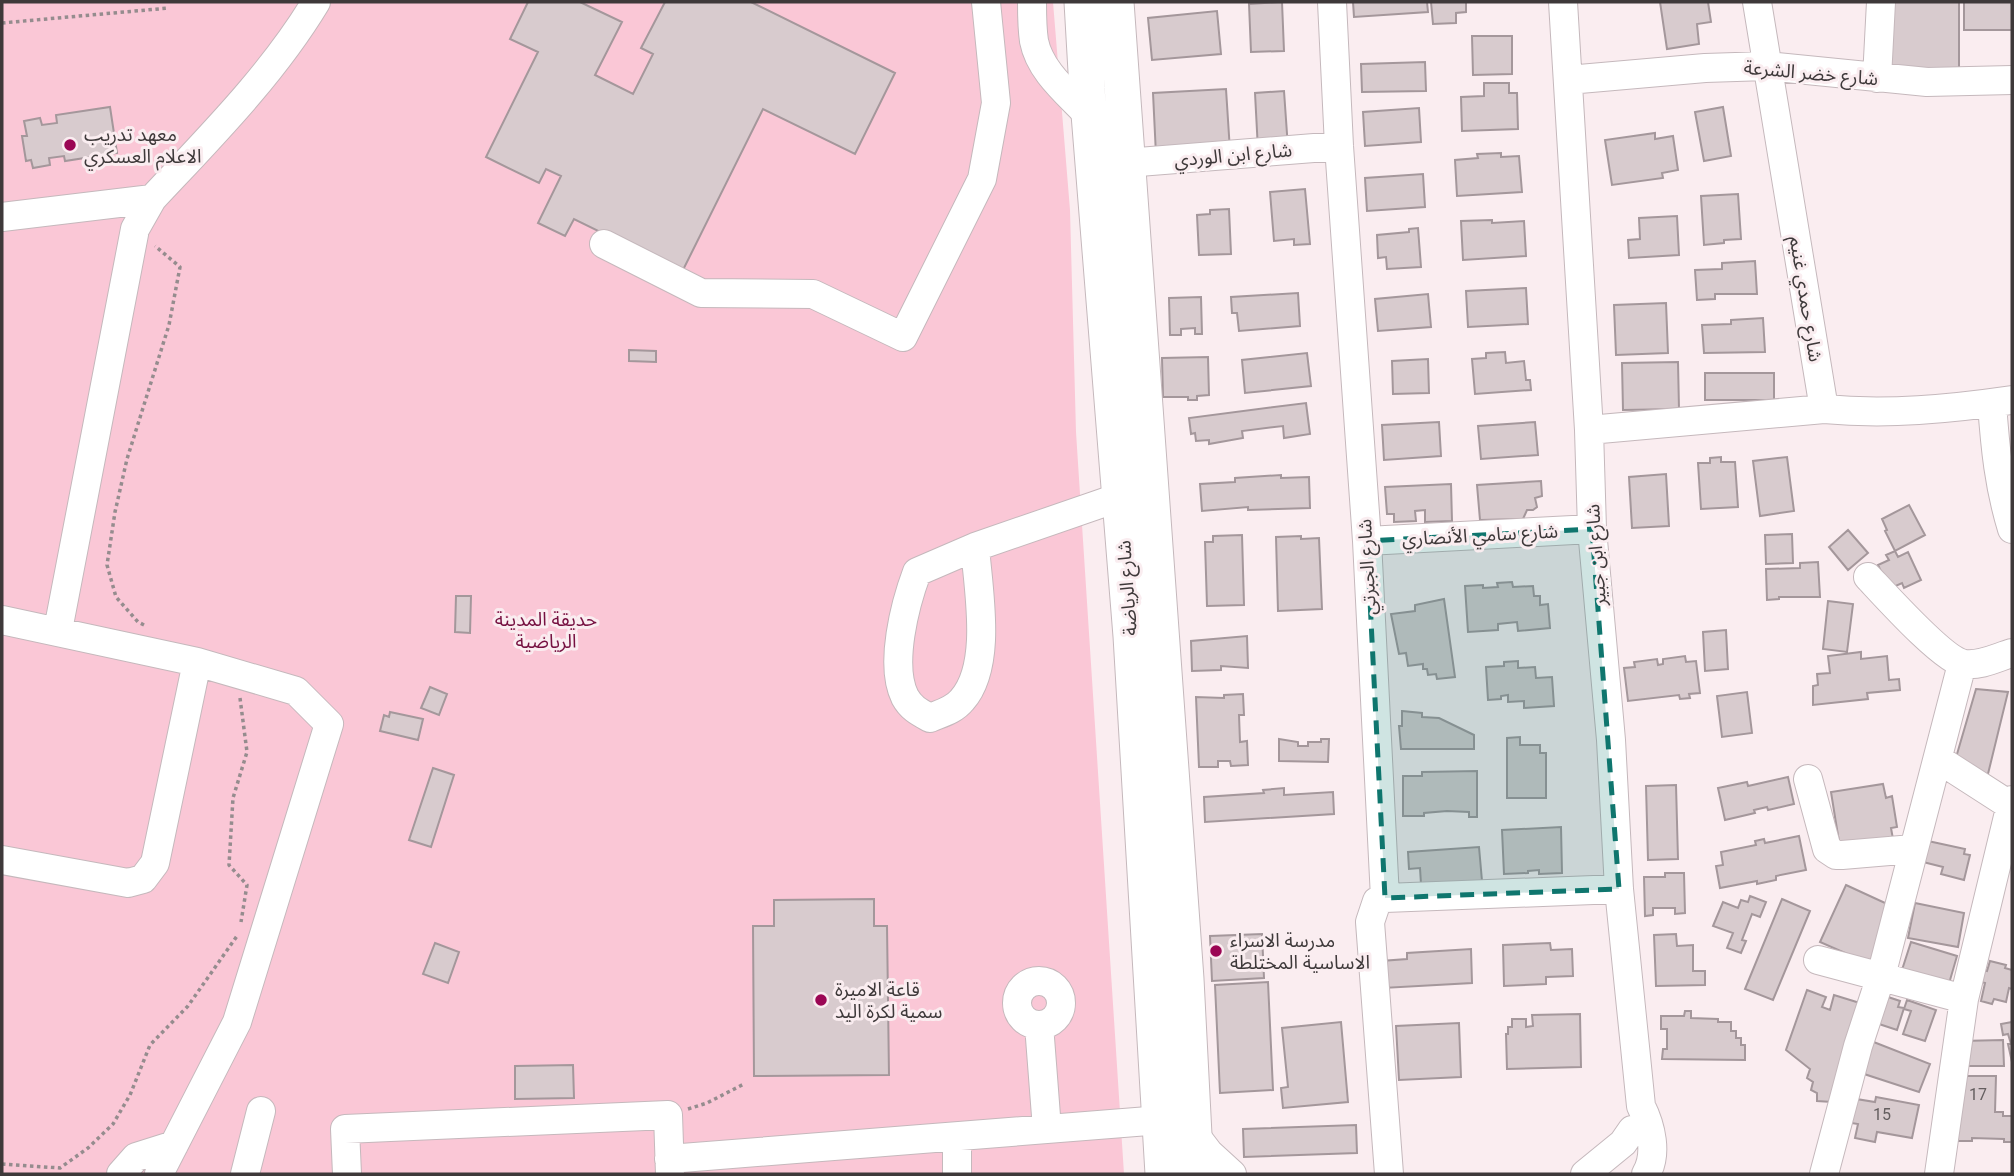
<svg xmlns="http://www.w3.org/2000/svg" width="2014" height="1176" font-family="Roboto,'Noto Sans Arabic',sans-serif">
  <style>
    .green { fill: #fac7d6 }
    .building { fill: #d8cbce; stroke: #a4979b; stroke-width: 2 }
    .lines { fill: none; stroke-linecap: round; stroke-linejoin: round }
    .minor-casing { stroke: #c5b8bc; stroke-width: 30 }
    .major-casing { stroke: #c5b8bc; stroke-width: 37 }
    .path { stroke: #958c8e; stroke-width: 3.5; stroke-dasharray: 3.5 3.5; stroke-linecap: butt }
    .minor { stroke: #fff; stroke-width: 28 }
    .major { stroke: #fff; stroke-width: 35 }
    .marked { fill: #0f766e; fill-opacity: 0.2; stroke: #0f766e; stroke-width: 5; stroke-dasharray: 14 9; stroke-linejoin: round }
    .poi-dot { fill: #9b0654; stroke: #faedf0; stroke-width: 2.5 }
    .labels { text-anchor: middle; dominant-baseline: central; stroke-width: 6; stroke-linejoin: round; paint-order: stroke }
    .number-label { font-size: 16px; fill: #645e5f }
    .street-label { font-size: 19px; fill: #3e393a; stroke: #faedf0 }
    .poi-label { font-size: 19px; fill: #3e393a; stroke: #faedf0; text-anchor: start }
    .park-label { font-size: 19px; fill: #761141; stroke: #faedf0 }
  </style>
  <rect width="100%" height="100%" fill="#faedf0"/>
  <path class="green" d="M2,2H1053L1070,210L1076,432L1124,1174H2Z"/>
  <path class="building" d="M528,2H580L622,22L595,75L633,94L653,54L641,48L665,2H751L895,73L855,154L763,109L682,272L574,219L565,236L538,223L561,176L546,169L539,183L486,157L538,52L510,39Z
    M1282,2L1284,51L1251,52L1249,4Z
    M1353,2H1427L1428,12L1354,17Z
    M1431,2H1466V12L1456,13V23L1433,24Z
    M1660,2H1708L1711,22L1697,24L1699,44L1667,49Z
    M1884,2H1959V74L1883,73Z
    M1964,2H2012V30H1964Z
    M1217,11L1221,54L1152,60L1148,18Z
    M1472,36H1512V74L1473,75Z
    M1425,62L1426,91L1362,92L1361,64Z
    M1484,83H1509V93H1517L1518,129L1462,131L1461,97L1484,96Z
    M1226,89L1230,151L1156,155L1153,93Z
    M1284,91L1288,148L1258,150L1255,93Z
    M110,107L117,153L65,161L64,156L49,158L50,165L33,168L31,160L26,161L22,136H27L24,121L40,118L42,125L57,123L56,115Z
    M1723,107L1731,156L1704,161L1695,112Z
    M1419,108L1421,142L1365,146L1363,112Z
    M1655,133V139L1673,136L1678,170L1662,173L1663,178L1612,185L1605,140Z
    M1501,153V157L1519,156L1522,192L1457,196L1455,160L1478,158L1477,154Z
    M1423,174L1425,207L1367,211L1365,178Z
    M1305,189L1310,244L1294,245V239L1274,241L1270,192Z
    M1738,194L1741,239L1724,240V243L1704,245L1701,196Z
    M1229,209L1231,254L1199,255L1197,215L1210,214V210Z
    M1677,216L1679,255L1629,258L1628,240L1640,239L1639,218Z
    M1492,220V223L1524,221L1526,256L1463,260L1461,221Z
    M1418,228L1421,267L1387,269L1386,257L1378,258L1377,235L1409,232V229Z
    M1755,261L1757,294H1715V299L1697,300L1695,270L1722,269V263Z
    M1526,288L1528,324L1468,327L1466,291Z
    M1298,293L1300,326L1239,331L1237,313H1232L1231,297Z
    M1428,294L1431,327L1378,331L1375,299Z
    M1201,297L1202,334H1195V328L1181,329V335H1170L1169,298Z
    M1666,303L1668,353L1616,355L1614,305Z
    M1763,318L1765,352L1704,353L1702,325L1731,324V320Z
    M629,350L656,351V362L629,361Z
    M1505,352L1506,363L1524,361L1526,380H1530L1531,390L1475,394L1472,359L1486,358V353Z
    M1307,353L1311,386L1245,393L1242,360Z
    M1208,357L1209,395L1197,396V400H1188V397H1163L1162,358Z
    M1428,359L1429,393L1393,394L1392,361Z
    M1678,362L1679,409L1623,410L1622,363Z
    M1705,373H1774V400H1705Z
    M1306,403L1310,434L1284,438L1283,426L1242,431L1243,438L1209,444V440L1196,441L1195,433L1191,434L1189,418Z
    M1439,422L1441,456L1384,460L1382,425Z
    M1535,422L1538,455L1481,459L1478,426Z
    M1721,457V462H1735L1738,507L1701,509L1698,463H1710V458Z
    M1787,457L1794,511L1760,516L1753,461Z
    M1666,474L1669,526L1632,528L1629,477Z
    M1281,475V478L1309,477L1310,508L1248,510V507L1202,511L1200,484L1235,482V478Z
    M1541,481L1542,496L1535,498L1537,507L1533,510H1527L1523,519L1480,520L1477,485Z
    M1451,484L1452,521L1425,522V510L1415,511L1416,521L1394,522V514H1387L1385,487Z
    M1909,505L1925,535L1895,551L1885,531L1887,530L1882,519Z
    M1848,530L1868,553L1848,570L1829,547Z
    M1792,534L1793,563L1766,564L1765,535Z
    M1242,535L1244,605L1207,606L1205,542H1213V536Z
    M1301,536V539L1319,538L1322,609L1278,611L1276,537Z
    M1895,551L1898,557L1908,552L1921,580L1904,588L1902,583L1889,589L1878,565L1889,560L1886,555Z
    M1818,562L1820,597H1779V599L1767,600L1766,569L1800,568V563Z
    M1512,582L1513,587L1533,586L1534,596H1540V605L1548,604L1550,628L1518,631L1517,622L1498,624V630L1468,632L1465,586L1483,585V588L1498,587L1497,583Z
    M456,596H471L470,633L455,632Z
    M1444,599L1455,677L1437,679L1436,674L1428,675L1427,669H1423V664L1408,666L1406,653L1399,654L1391,614L1415,611V605Z
    M1828,601L1853,604L1847,652L1823,649Z
    M1726,630L1728,669L1705,671L1703,632Z
    M1247,636L1248,668L1221,666V670L1192,671L1191,641Z
    M1861,652V659L1887,656L1889,680L1899,679L1900,690L1867,693L1868,699L1813,705V686L1818,685L1817,674L1830,673L1828,656Z
    M1685,656L1686,662L1696,661L1700,693L1689,694L1690,698L1680,699L1679,695L1628,701L1624,668L1635,667L1634,662L1657,659L1658,665L1663,664V659Z
    M1518,661V668L1535,667L1536,678L1552,677L1554,706L1524,708V701L1508,702V695L1501,696V699L1488,700L1486,667L1504,666V662Z
    M430,687L447,694L439,715L421,708Z
    M1976,689L2008,692L1987,778L1955,761Z
    M1747,692L1752,733L1722,737L1717,696Z
    M1243,694L1244,715H1239L1240,742L1247,741L1248,765L1231,766L1230,761H1218V767H1199L1196,697L1224,698V695Z
    M1402,711L1422,713V717L1439,718L1474,735V749H1401L1399,726H1402Z
    M390,712L423,719L418,740L380,731L384,715L389,717Z
    M1520,737V745H1540V753H1546V798H1507V738Z
    M1279,739L1298,742V746H1308V742H1321V739H1329L1328,762L1279,761Z
    M433,768L454,775L431,847L409,840Z
    M1477,771V817H1469V812L1447,811L1424,813V816H1403V776H1422V772Z
    M1788,777L1794,804L1768,810L1767,807L1754,810L1755,813L1725,820L1718,788L1747,782L1748,786Z
    M1883,784L1886,798L1892,796L1897,827L1891,828L1893,839L1840,848L1831,792Z
    M1676,785L1678,859L1648,860L1646,786Z
    M1284,788V795L1333,792L1334,814L1205,822L1204,797L1264,793L1263,790Z
    M1561,827L1562,873L1539,874V870L1528,871V873L1504,874L1502,830Z
    M1799,836L1806,870L1776,876V880L1757,884V881L1720,888L1716,866L1723,865L1721,852L1756,845L1755,841L1764,839L1765,843Z
    M1928,841L1965,849L1964,854L1970,855L1964,880L1941,874L1943,867L1923,862Z
    M1479,847L1482,881L1421,884L1420,868L1409,869L1408,852Z
    M1665,873H1684L1685,913L1675,914V908H1653V915L1645,916L1644,877H1665Z
    M1846,885L1896,908L1870,964L1820,942Z
    M1750,896L1766,902L1760,917L1752,914L1742,940L1746,941L1741,953L1727,948L1733,933L1713,926L1723,902L1738,908L1741,900L1748,902Z
    M874,899V926H887L889,1075L754,1076L753,926H774V900Z
    M1782,899L1810,911L1773,1000L1745,989Z
    M1915,903L1964,913L1958,947L1908,938Z
    M1262,934L1264,978L1212,981L1210,936Z
    M1676,934L1677,946L1693,945V971H1705V985L1656,986L1654,935Z
    M1911,942L1957,956L1948,987L1901,973Z
    M435,943L459,952L448,983L423,974Z
    M1550,943L1551,950L1572,949L1573,976L1546,977V984L1504,986L1503,945Z
    M1471,949L1472,983L1383,988L1381,961L1407,959V953Z
    M1990,961L2006,965L2005,968L2012,970V989L2009,988L2006,1002L1994,999L1992,1004L1981,1001L1985,983L1981,982L1984,970L1987,971Z
    M1268,982L1273,1090L1220,1093L1215,985Z
    M1807,990L1826,997L1822,1007L1830,1010L1834,995L1863,1004L1832,1102L1817,1101V1093L1811,1090L1813,1082L1807,1078L1810,1069L1786,1050Z
    M1882,995L1900,1001L1898,1007L1904,1008L1897,1030L1873,1022Z
    M1907,1000L1936,1010L1925,1041L1903,1034L1911,1011L1904,1009Z
    M1685,1011H1691V1018L1718,1019V1022H1731V1031H1736V1038H1741V1045H1745V1060L1662,1059L1663,1049H1667V1029H1661V1016H1684Z
    M1580,1014L1581,1067L1507,1069L1506,1034H1508V1027H1512V1019H1526V1027L1533,1026L1532,1015Z
    M1341,1022L1348,1102L1283,1108L1281,1088L1288,1087L1282,1028Z
    M2012,1022V1062L2008,1044H2011L2008,1034L2003,1035L2001,1024Z
    M1459,1023L1461,1077L1399,1080L1396,1026Z
    M1866,1039L1930,1064L1919,1092L1855,1071Z
    M2003,1040L2004,1066H1962L1961,1041Z
    M573,1065L574,1098L515,1099V1066Z
    M1961,1076H1996L1995,1112H2003V1116H2012V1142H2004V1139L1972,1138V1141H1956Z
    M1876,1097L1919,1105L1912,1138L1877,1132L1875,1142L1855,1138L1858,1124L1845,1122L1850,1098L1875,1102Z
    M1356,1125L1357,1153L1244,1157L1243,1129Z"/>
  <g class="lines">
    <defs>
      <path id="minor" d="M1032,2C1032,14 1032,28 1034,41C1040,72 1069,94 1090,117
        M1332,2L1339,146L1367,541L1385,898
        M1563,2L1589,430L1592,529L1611,740L1619,889L1641,1106C1651,1126 1658,1154 1646,1174
        M1757,2L1824,409C1887,415 1950,409 2012,400
        M1877,78L1881,2
        M1568,80L1705,68L1767,66L1927,82L2012,80
        M1126,163L1339,146
        M2,217L152,199C210,137 272,75 316,2
        M604,244L701,293L813,294L903,337L982,179L996,103L986,2
        M1992,403C1995,447 1999,487 2012,529
        M1589,430L1824,409
        M1367,541L1592,529
        M975,547C978,589 993,665 962,700C954,710 942,713 930,718C919,712 911,708 905,697C889,665 905,604 917,572Z
        M975,547L1120,497
        M1868,577C1885,595 1944,661 1965,664C1981,666 1998,657 2012,653
        M2,620L197,662L296,691L329,724L237,1022L159,1174
        M58,630L135,229L152,199
        M1938,759L2011,806
        M1808,779L1827,849L1836,855H1842L1913,849
        M2,860L128,883L143,879L155,863L197,662
        M1818,960L1964,999
        M1017 1003a22 22 0 1 1 44 0a22 22 0 1 1-44 0Z
        M1039,1025L1047,1129
        M1196,1136L1209,1153L1232,1174
        M669,1159L1161,1120
        M121,1174L136,1157L174,1145
        M245,1174L261,1111
        M347,1174L345,1129L668,1115L670,1174
        M957,1174V1137
        M1389,1174L1370,922L1377,901L1385,898L1619,889
        M1585,1174L1623,1143L1632,1130
        M1824,1174L1858,1046L1881,976L1962,664
        M1939,1174L1964,999L2012,800"/>
      <path id="major" d="M1082,2L1087,89L1131,636L1163,1174
        M1116,2L1186,979L1196,1174"/>
    </defs>
    <use href="#minor" class="minor-casing"/>
    <use href="#major" class="major-casing"/>
    <path class="path" d="M2,23L169,8
      M144,625L138,622L116,597L107,565L115,512L127,459L169,325L180,267L155,246
      M240,698L247,752L233,798L229,865L247,885L241,922
      M688,1109L707,1103L744,1084
      M2,1164L60,1168L88,1148L113,1124L130,1095L150,1045L188,1006L237,936"/>
    <use href="#minor" class="minor"/>
    <use href="#major" class="major"/>
  </g>
  <path class="marked" d="M1592,529L1619,889L1385,898L1367,541Z"/>
  <g class="poi-dot">
    <circle cx="70" cy="145" r="7"/>
    <circle cx="1216" cy="951" r="7"/>
    <circle cx="821" cy="1000" r="7"/>
  </g>
  <g class="labels">
    <g class="number-label">
      <text x="1978" y="1094">17</text>
      <text x="1882" y="1114">15</text>
    </g>
    <g class="street-label">
      <text transform="translate(1811 73) rotate(5)">شارع خضر الشرعة</text>
      <text transform="translate(1233 155) rotate(-5)">شارع ابن الوردي</text>
      <text transform="translate(1806 299) rotate(81)">شارع حمدي غنيم</text>
      <text transform="translate(1480 535) rotate(-3)">شارع سامي الأنصاري</text>
      <text transform="translate(1596 555) rotate(-94)">شارع ابن جبير</text>
      <text transform="translate(1367 567) rotate(-93)">شارع الجبرتي</text>
      <text transform="translate(1127 588) rotate(-94)">شارع الرياضة</text>
    </g>
    <g class="poi-label">
      <text x="84" y="134">معهد تدريب<tspan x="84" dy="22">الاعلام العسكري</tspan></text>
      <text x="1230" y="940">مدرسة الاسراء<tspan x="1230" dy="22">الاساسية المختلطة</tspan></text>
      <text x="835" y="989">قاعة الاميرة<tspan x="835" dy="22">سمية لكرة اليد</tspan></text>
    </g>
    <g class="park-label">
      <text x="546" y="619">حديقة المدينة<tspan x="546" dy="22">الرياضية</tspan></text>
    </g>
  </g>
  <rect width="2014" height="1176" fill="none" stroke="#3e393a" stroke-width="7"/>
</svg>
